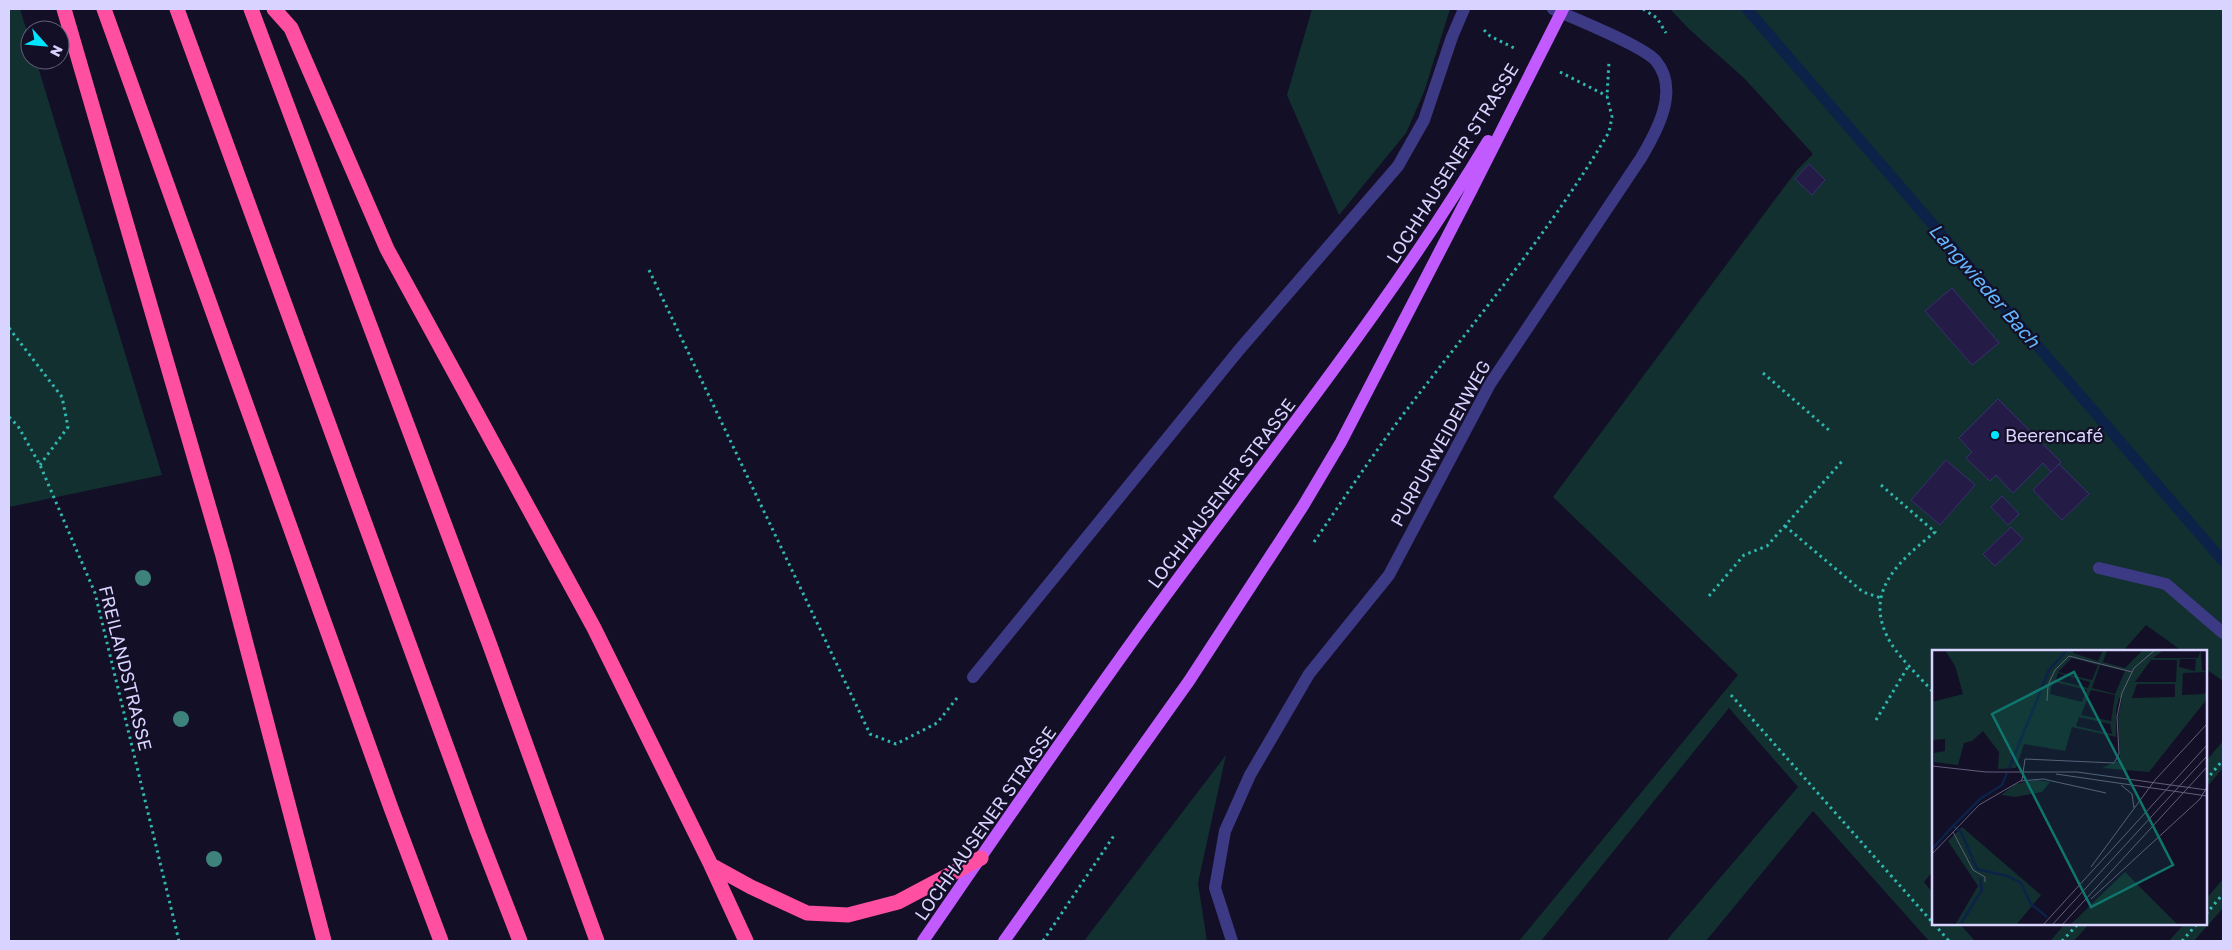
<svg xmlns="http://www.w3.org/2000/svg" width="2232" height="950" font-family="'Golos Text',sans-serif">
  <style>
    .green { fill: #12302f }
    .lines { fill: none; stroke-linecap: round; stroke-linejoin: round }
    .stream { stroke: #0c2248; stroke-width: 11 }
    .building { fill: #241b47; stroke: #3b2d73 }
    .path { stroke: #2fb8b0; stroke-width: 3; stroke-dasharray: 2.5 4; stroke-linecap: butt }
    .minor { stroke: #3d3a85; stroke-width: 12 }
    .major { stroke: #c25bff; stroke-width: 12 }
    .highway { stroke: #ff4fa3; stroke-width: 15 }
    .tree { fill: #3d827b }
    .poi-dot { fill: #00e5ff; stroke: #130f26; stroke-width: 2 }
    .labels { text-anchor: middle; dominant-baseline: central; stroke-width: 4.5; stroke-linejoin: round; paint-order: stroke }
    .street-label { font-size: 18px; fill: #d9d4ff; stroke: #130f26 }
    .poi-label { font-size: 18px; fill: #d9d4ff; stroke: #130f26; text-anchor: start }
    .water-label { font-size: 19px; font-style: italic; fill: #62b6ff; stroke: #130f26 }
    .inset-river { fill: none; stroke: #0c2248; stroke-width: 2.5 }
    .inset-road { fill: none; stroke: #625e7d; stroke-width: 1 }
    .view { fill: #0f766e; fill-opacity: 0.15; stroke: #0f766e; stroke-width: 2.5 }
    .inset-edge { fill: none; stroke: #d9d4ff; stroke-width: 2.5 }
  </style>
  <rect width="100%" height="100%" fill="#130f26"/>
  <path class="green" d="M9,9H20L30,41V60H36L162,475L9,507Z
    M1312,9H1450L1424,92L1406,133L1339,215L1287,95Z
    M1670,9H2223V681L2206,669V651H2182L2146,625L2123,651H1933V871L1924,882L1933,893V924H1960L1975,941H1929L1813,811L1706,941H1666L1798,787L1729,708L1541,941H1519L1738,675L1553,497L1797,170L1813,154L1745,79L1689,29Z
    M2223,741V768L2206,788V761Z
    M1226,755L1198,883L1207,941H1084Z
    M2223,879V908L2194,941H2169L2184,924H2206V899Z
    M2065,924H2089L2074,941H2050Z"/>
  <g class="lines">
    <path class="stream" d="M1747,9L2223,561"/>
  </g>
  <path class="building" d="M1809,164L1825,180L1812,195L1795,179Z
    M1952,288L1999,343L1972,365L1925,311Z
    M1998,399L2061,462L2051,472L2043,463L2013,493L1996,475L1990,481L1966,458L1972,452L1959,438Z
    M1946,460L1975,485L1940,525L1911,500Z
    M2059,464L2089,494L2062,520L2033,490Z
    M2002,496L2019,514L2008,525L1991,507Z
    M2011,527L2023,539L1995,566L1983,554Z"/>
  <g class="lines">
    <path class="path" d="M1643,9L1657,18L1666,33
      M1484,30L1490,36L1514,48
      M1560,72L1607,96
      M649,270L870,734L896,744L937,723L957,698
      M9,328L62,397L68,427L40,465
      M1763,373L1830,431
      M9,417L18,426L40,465L95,593L179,941
      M1881,485L1935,532C1902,559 1864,589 1887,636C1895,654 1920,677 1933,692
      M1785,526L1863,592L1881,598
      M1314,542C1347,494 1379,445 1415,399C1482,312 1553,227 1609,132L1612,117L1607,96L1609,62
      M1709,596L1744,555L1767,546L1844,459
      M1731,695L1933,923
      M1876,720L1909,665
      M2206,780L2223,760
      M2206,914L2223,894
      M1934,924L1949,941
      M1043,941L1115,834
      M2062,941L2078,924
      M2182,941L2197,924"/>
    <path class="minor" d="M2099,568L2166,584L2223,633
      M973,677L1239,350L1398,166L1424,120L1452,37L1464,9
      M1232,941L1215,888L1225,831L1250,775L1309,674L1389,575L1490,384L1641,158C1657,131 1680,90 1656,61C1644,46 1575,19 1553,9"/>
    <path class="major" d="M923,941C1003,825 1083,708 1166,595C1276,445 1392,301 1488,141
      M1004,941L1189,681L1303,506L1341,442L1471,191L1563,9"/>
    <path class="highway" d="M64,9L223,556L324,941
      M104,9L391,808L441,941
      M177,9L477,830L520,941
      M251,9L488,640L597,941
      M274,9L291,28L387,249L594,628L711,865L746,941
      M711,865L751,887L807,913L848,915L898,902L981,858"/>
  </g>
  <g class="tree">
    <circle cx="143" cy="578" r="8"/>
    <circle cx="181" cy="719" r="8"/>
    <circle cx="214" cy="859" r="8"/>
  </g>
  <circle class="poi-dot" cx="1995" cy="435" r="5"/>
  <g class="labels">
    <g class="street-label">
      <text transform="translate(1452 163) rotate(-58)">LOCHHAUSENER STRASSE</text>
      <text transform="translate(1440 443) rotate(-61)">PURPURWEIDENWEG</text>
      <text transform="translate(1221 493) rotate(-53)">LOCHHAUSENER STRASSE</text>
      <text transform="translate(126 668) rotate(76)">FREILANDSTRASSE</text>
      <text transform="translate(985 823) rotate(-55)">LOCHHAUSENER STRASSE</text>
    </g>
    <g class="poi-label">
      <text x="2005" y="435">Beerencafé</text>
    </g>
    <g class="water-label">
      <text transform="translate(1985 285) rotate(49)">Langwieder Bach</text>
    </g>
  </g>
  <g transform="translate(1932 650)">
    <rect width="275" height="275" fill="#130f26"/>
    <path d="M13,0H142L141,3L166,11L171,0H175L171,12L193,18L211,0H232L221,8H266L269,0L270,20L275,22L251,23L250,45L272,44L275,40V49L217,122L170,118L188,110L186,67L190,48H187L184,60V87L140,77L133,101L92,94L84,118L66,119L67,102L51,81L40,91L32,93L26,115L2,112V103L13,101V89L0,90V52L31,44L23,16ZM140,8L166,15L160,30L126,22ZM248,9H264L263,21L247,17ZM219,10H245L244,32H203ZM168,15L193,21L183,44L160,38ZM126,23L158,32L156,38L124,30ZM123,32L155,40L150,52L118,44L120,33ZM205,34H243V47L200,48ZM159,40L183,45L179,71L149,65ZM147,67L178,74L180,84L144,76ZM104,130L118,132L110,142L83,147L69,145L83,134ZM30,177L109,245L84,275H23L46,236L16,191ZM193,222L246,275H138Z" fill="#12302f" fill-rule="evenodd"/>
    <path class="inset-river" d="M77,119L117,20L135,0M75,123L70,135L48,149L21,176L29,182L45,219L75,226L89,233L99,254L115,267M0,199L21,176M28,275L50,240L48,228"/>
    <path class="inset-road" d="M115,51L116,35L123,20L137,6L200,22M0,116L54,122H145L275,140M124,124L275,146M89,131L111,129L174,143M189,135L200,144L202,158M21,182L41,220L53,227V232M0,204L47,155L90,130L93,109L182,113L187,104L185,67L190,43L202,18L223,0M159,217L223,130L275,74M159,249L268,149L275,137M111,275L275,95M120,275L275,106M130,275L275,117"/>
    <path class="view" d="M142,22L241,215L159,257L60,64Z"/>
    <rect width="275" height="275" class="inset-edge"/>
  </g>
  <rect width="2232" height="950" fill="none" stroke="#d9d4ff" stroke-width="20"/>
  <g transform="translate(45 45) rotate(117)"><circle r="24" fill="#130f26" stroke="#625e7d"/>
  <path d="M0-4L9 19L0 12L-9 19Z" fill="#00e5ff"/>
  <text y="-8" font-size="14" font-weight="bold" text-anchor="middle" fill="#d9d4ff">N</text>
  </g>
</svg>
